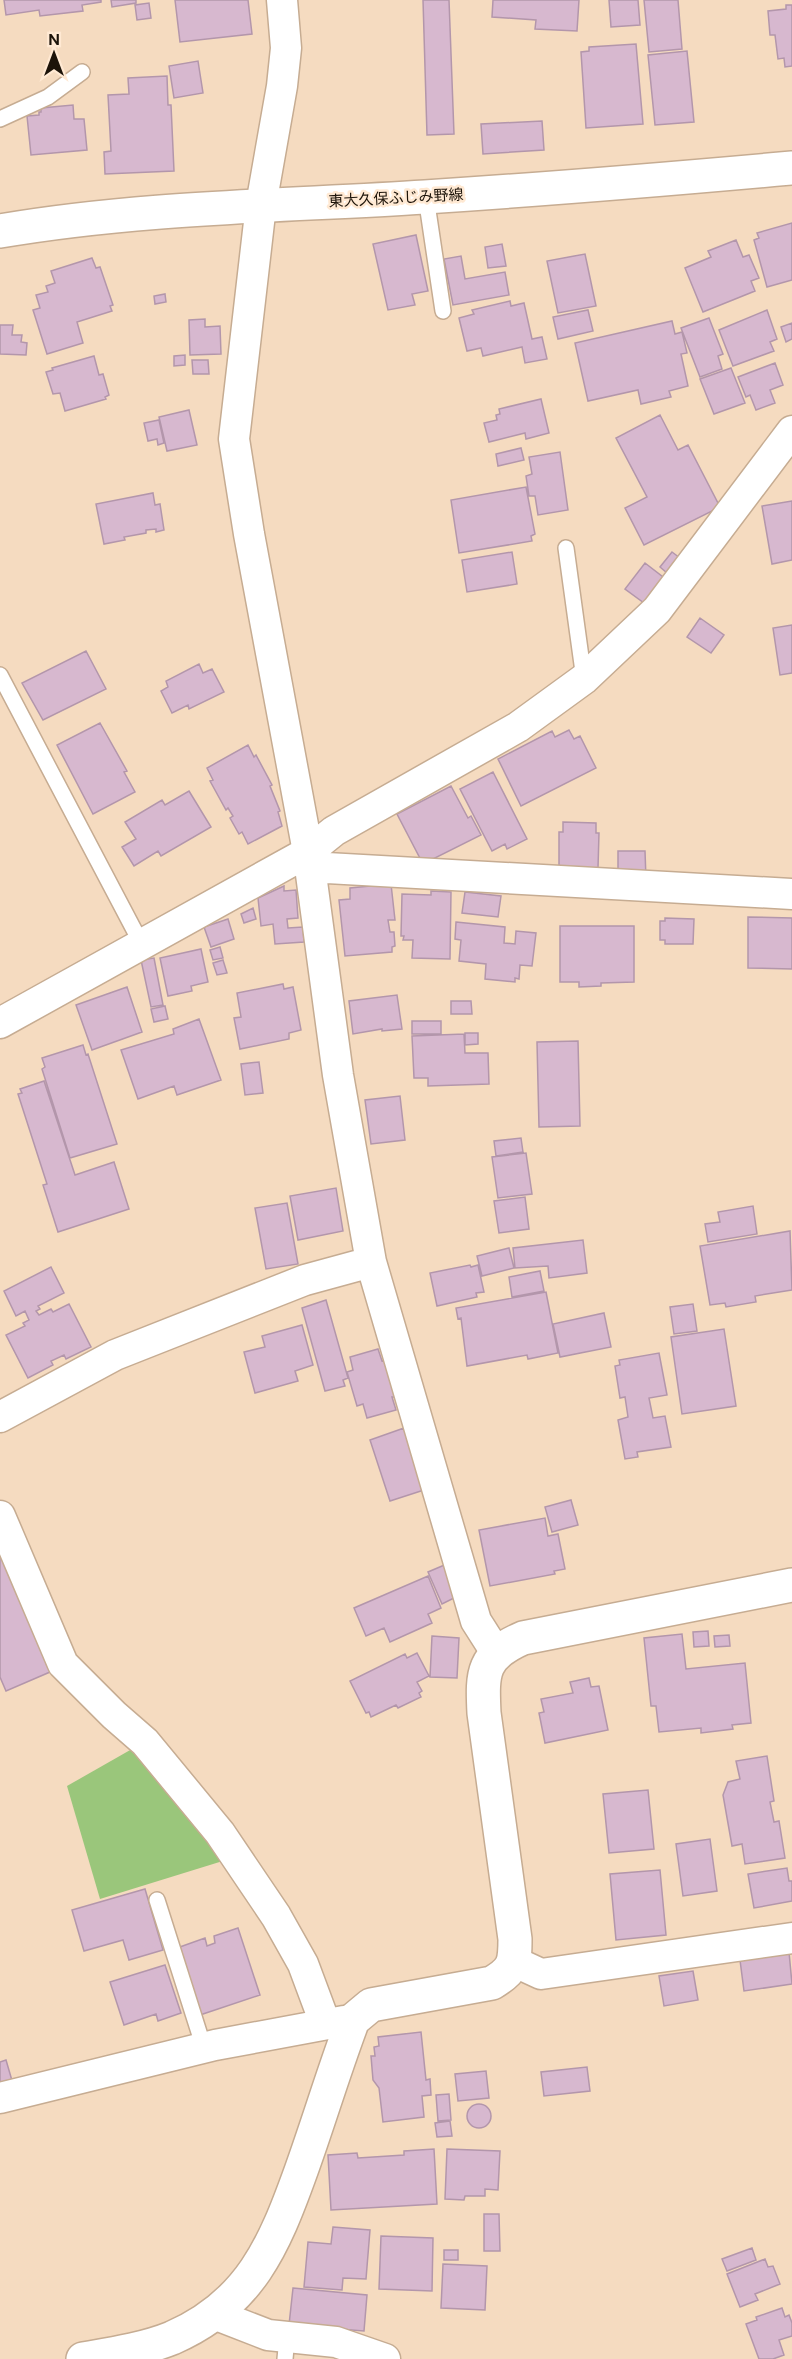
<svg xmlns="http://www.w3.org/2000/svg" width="792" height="2359" font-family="'DM Sans','Noto Sans JP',sans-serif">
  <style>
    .green { fill: #9ac67b }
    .building { fill: #d7b8cf; stroke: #b396ab; stroke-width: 1.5 }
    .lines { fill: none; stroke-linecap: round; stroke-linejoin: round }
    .lane-casing { stroke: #c6ac92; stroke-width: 18 }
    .street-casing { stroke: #c6ac92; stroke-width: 33 }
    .secondary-casing { stroke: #c6ac92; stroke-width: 36 }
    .lane { stroke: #fff; stroke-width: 15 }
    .street { stroke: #fff; stroke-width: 30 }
    .secondary { stroke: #fff; stroke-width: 33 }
    .labels { text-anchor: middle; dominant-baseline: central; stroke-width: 5; stroke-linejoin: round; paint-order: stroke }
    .street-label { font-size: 15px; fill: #1c1309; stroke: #ffe9d3 }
  </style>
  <rect width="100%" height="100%" fill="#f5dbc0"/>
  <path class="green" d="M139,1745L226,1860L100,1899L67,1786Z"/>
  <path class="building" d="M4,0H101V2L82,5L83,11L40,16L39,10L6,15Z
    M111,0H136V3L112,7Z
    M175,0H248L252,34L180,42Z
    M423,0H449L454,134L427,135Z
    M493,0H579L577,31L535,29L536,20L492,17Z
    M609,0H638L640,25L611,27Z
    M644,0H678L682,49L649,52Z
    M149,3L151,18L137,20L135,5Z
    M786,5H792V66L785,67L784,58L778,59L775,35H770L768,11L786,9Z
    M636,44L643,124L586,128L581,52L589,51V47Z
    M687,51L694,122L655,125L648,55Z
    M198,61L203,93L174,98L169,66Z
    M167,76L168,105H171L174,171L105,174L104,152L111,151L108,95L129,94L128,78Z
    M73,105L74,119H84L87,150L31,155L27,116L39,115V112H41V108Z
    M542,121L544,150L483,154L481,124Z
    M792,223V280L767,287L754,240L759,238L757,233Z
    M416,235L428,291L412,294L415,305L388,310L373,244Z
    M736,240L743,257L749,255L759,278L751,281L755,291L703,312L685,268L711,257L708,251Z
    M502,244L506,266L488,268L485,247Z
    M585,254L596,306L558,313L547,261Z
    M461,256L465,279L505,272L509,295L453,305L444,259Z
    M92,258L96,268L100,267L113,305L110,306L112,311L77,322L83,343L47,354L33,310L40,308L36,295L48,292L46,286L55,283L51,271Z
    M165,294L166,302L155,304L154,296Z
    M510,301L511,306L524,303L532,339L542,337L547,359L525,363L522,347L483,356L481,348L467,351L459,318L474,314L472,310Z
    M588,310L593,331L558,339L553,317Z
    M767,310L777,339L770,342L774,351L733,366L719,330Z
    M709,318L723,354L718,356L722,369L700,377L681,328Z
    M205,319V327L220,326L221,354L190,355L189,320Z
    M672,321L675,334L682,332L687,353L681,354L688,386L669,391L671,397L641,404L638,390L588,401L575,343Z
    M792,323V339L786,342L781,327Z
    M0,325H13L12,335H22L21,342L27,343L26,355L0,354Z
    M185,355V365L174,366V356Z
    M94,356L99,375L103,374L109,395L105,397L106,399L65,411L60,393L53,394L46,372L53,370L52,368Z
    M192,360H208L209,374H193Z
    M775,363L783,385L770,390L775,403L756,410L750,395L746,397L738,377Z
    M731,368L745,403L714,414L700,379Z
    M541,399L549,433L526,439L525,433L489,442L484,423L497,420L496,415L500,414L499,409Z
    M189,410L197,445L167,451L159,417Z
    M660,415L678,450L688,445L720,507L644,545L625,508L647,497L616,438Z
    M159,420L164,443L158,445L157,439L148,441L144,423Z
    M521,448L524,460L498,466L496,454Z
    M560,452L568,510L538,515L535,496H529L526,476L532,474L529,457Z
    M526,487L535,534L531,536L532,541L459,553L451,500Z
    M153,493L155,505L160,504L164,530L156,532V529L146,530V533L124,537L125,540L104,544L96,504Z
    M792,501V560L772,564L762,506Z
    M512,552L517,584L467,592L462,560Z
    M672,552L680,558L667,573L660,567Z
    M645,563L663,577L644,603L625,589Z
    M700,618L724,635L711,653L687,637Z
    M792,625V673L780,675L773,628Z
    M86,651L106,689L43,720L22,683Z
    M199,664L203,673L212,669L224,692L189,709L188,705L172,713L161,691L168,687L166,681Z
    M100,723L127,771L124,772L135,792L93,814L57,745Z
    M569,730L574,739L580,736L596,768L521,806L498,759L552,731L555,737Z
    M248,745L254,757L256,755L272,785L270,786L280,811L278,812L282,826L248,844L242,832L239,834L230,818L233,816L228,808L226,810L210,781L213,780L207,768Z
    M493,772L527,839L507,849L505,844L492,851L460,789Z
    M451,786L468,818L471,816L481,835L423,864L397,814Z
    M189,791L211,827L161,856L158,851L134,866L122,847L136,839L125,822L162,800L165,805Z
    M563,822L596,823V833H599L598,868L559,867V832H563Z
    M618,851H645L646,879H618Z
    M391,884L395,920H388L390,932H394L395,946L392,947V952L345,956L339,900L350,899V888Z
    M284,886V891L296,890L298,918L287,919L288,928L303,927L304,942L275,944L273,924L261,926L258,898Z
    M431,891L451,892L450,959L412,958L413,940H403L404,936H401L402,894L431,895Z
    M465,892L501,896L498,917L462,913Z
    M253,908L256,919L244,923L241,914Z
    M748,917L792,918V969L748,968Z
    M665,918L694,919L693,944H665V940H660V921H665Z
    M228,919L234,939L211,947L204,927Z
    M456,922L505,927L504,943L515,944L516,931L536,933L532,966L520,965L519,979L515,978V982L485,979L486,964L459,961L461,940L455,939Z
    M560,926H634V982L601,983V986L579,987V982H560Z
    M220,947L223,958L213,960L210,950Z
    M201,949L208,982L191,986L192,991L168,996L160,958Z
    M154,958L163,1005L151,1007L141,960Z
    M223,960L227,973L217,975L213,963Z
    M283,984L284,989L293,987L301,1030L289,1033V1039L240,1049L234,1018L241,1017L237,993Z
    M127,987L142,1032L92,1050L76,1005Z
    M397,995L402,1029L382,1031V1029L353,1034L349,1001Z
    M451,1001H471L472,1014H451Z
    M165,1006L168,1019L154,1022L151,1009Z
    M199,1019L221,1080L177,1095L174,1086L138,1099L121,1050L174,1034L173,1029Z
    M412,1021H441V1034H412Z
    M465,1033H478V1044L465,1045Z
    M464,1034L465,1053H488L489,1084L428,1086V1078H414L412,1036Z
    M578,1041L580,1126L539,1127L537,1042Z
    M83,1045L86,1055L88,1054L117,1144L70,1158L42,1069L45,1067L42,1058Z
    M259,1062L263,1093L245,1095L241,1064Z
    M44,1081L75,1175L114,1162L129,1209L58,1232L43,1185L47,1184L18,1094L22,1093L20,1089Z
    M400,1096L405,1140L371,1144L365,1100Z
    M521,1138L523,1152L496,1156L494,1141Z
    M526,1153L532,1194L498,1198L492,1157Z
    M336,1188L343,1231L298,1240L290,1196Z
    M525,1197L529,1229L499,1233L494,1201Z
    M287,1203L298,1264L266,1269L255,1208Z
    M753,1206L757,1234L708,1242L705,1224L720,1222L718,1212Z
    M790,1231L792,1290L755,1296L756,1302L726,1307L725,1303L710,1305L700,1246Z
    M583,1240L587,1273L549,1278L548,1266L515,1268L513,1248Z
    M509,1248L514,1268L482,1276L477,1256Z
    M470,1265L471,1267L478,1265L484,1292L476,1293L477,1297L437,1306L430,1273Z
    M51,1267L64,1293L38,1306L40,1309L36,1311L39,1315L51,1309L53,1312L69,1304L91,1347L66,1359L64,1355L51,1361L53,1365L28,1378L6,1335L25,1326L23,1323L29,1320L25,1311L16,1316L4,1291Z
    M540,1271L544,1291L512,1297L509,1277Z
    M546,1292L558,1353L528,1359L527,1355L467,1366L461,1318L458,1319L456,1308Z
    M326,1300L348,1378L343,1380L345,1386L325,1391L302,1308Z
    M693,1304L697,1331L674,1334L670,1307Z
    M604,1313L611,1347L560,1357L553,1324Z
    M302,1325L313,1365L295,1371L298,1381L255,1393L244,1352L265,1347L262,1336Z
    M724,1329L736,1406L682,1414L671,1337Z
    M378,1349L382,1361L384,1360L395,1397H392L396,1410L367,1418L363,1404L357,1406L347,1372L353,1370L350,1357Z
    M659,1353L667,1395L649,1398L653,1418L665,1416L671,1447L637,1452L638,1457L625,1459L618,1420L628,1417L625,1397L620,1398L615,1366L620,1365L619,1360Z
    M404,1428L424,1490L390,1501L370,1440Z
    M571,1500L578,1525L552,1532L545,1507Z
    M545,1518L548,1536L558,1534L565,1569L554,1571L555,1574L490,1586L479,1530Z
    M0,1554L50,1672L6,1691L0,1677Z
    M449,1563L458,1596L442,1604L428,1572Z
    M428,1576L441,1608L428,1614L432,1623L390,1642L384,1628L366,1636L354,1608Z
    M708,1631L709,1646L694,1647L693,1632Z
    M682,1634L686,1669L745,1663L751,1723L732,1725L733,1729L701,1733V1728L659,1732L656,1706H651L644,1638Z
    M729,1635L730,1646L715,1647L714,1636Z
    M432,1636L459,1638L457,1678L430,1677Z
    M417,1653L429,1676L417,1682L422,1691L419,1693L421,1697L398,1708L396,1705L371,1717L369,1712L366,1713L350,1681L405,1654L407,1658Z
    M589,1678L591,1687L599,1686L608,1730L545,1743L539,1713L544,1712L541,1699L573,1693L570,1682Z
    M767,1756L774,1801L770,1802L774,1822L779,1821L785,1858L745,1864L742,1844L732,1846L723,1795L728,1782L740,1779L736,1761Z
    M648,1790L654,1849L609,1853L603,1794Z
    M710,1839L717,1891L683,1896L676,1844Z
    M787,1868L789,1881H792V1901L754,1908L748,1874Z
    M660,1870L666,1935L616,1940L610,1874Z
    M145,1889L163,1950L129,1960L123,1940L84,1951L72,1910Z
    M238,1928L260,1995L200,2015L177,1948L205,1938L207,1946L215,1943L214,1936Z
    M789,1952L792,1984L744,1991L740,1960Z
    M165,1965L181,2013L158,2021L156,2014L124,2025L110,1982Z
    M693,1971L698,2000L664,2006L659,1976Z
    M421,2032L426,2080L430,2079L431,2095L422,2096L424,2117L383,2122L379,2088L373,2080L371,2056H375L374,2047L379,2046L378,2037Z
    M6,2060L13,2084L0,2088V2062Z
    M587,2067L590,2091L544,2096L541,2072Z
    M486,2071L489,2098L458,2101L455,2074Z
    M449,2094L451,2120L438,2121L436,2095Z
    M467 2116a12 12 0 1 1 24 0a12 12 0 1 1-24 0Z
    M450,2121L452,2136L437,2137L435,2123Z
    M434,2149L437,2204L331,2210L328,2155L357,2153L358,2158L404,2155V2151Z
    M447,2149L500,2151L498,2190L485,2189V2196H465L464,2200L445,2199Z
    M484,2214H499L500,2251H484Z
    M333,2227L370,2230L366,2279L343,2278L342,2290L304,2287L308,2242L331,2244Z
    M381,2236L433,2238L432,2291L379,2289Z
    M752,2248L756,2260L727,2271L722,2259Z
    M444,2250H458V2260H444Z
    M765,2259L768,2267L773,2266L780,2284L755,2294L758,2300L740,2307L727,2274Z
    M443,2264L487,2266L485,2310L441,2308Z
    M293,2288L367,2295L364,2331L289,2325Z
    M782,2308L785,2317L789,2315L792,2323V2336L779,2340L784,2355L773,2359H759L746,2324L757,2320L756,2317Z"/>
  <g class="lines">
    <defs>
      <path id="lane" d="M0,119L48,97L82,72
        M426,197L443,311
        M566,548L584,679
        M0,675L141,943
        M157,1900L204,2048
        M285,2359L287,2337"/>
      <path id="street" d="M282,0L286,48L282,86L261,205L234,439L249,534L308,852L338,1075L371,1262L476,1621L497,1654
        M309,867L792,894
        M0,1023L308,852L334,831L518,727L584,679L657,610L792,431
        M0,1417L115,1355L305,1280L371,1262
        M0,1516L63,1664L114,1715L145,1742L220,1833L276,1916L303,1964L325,2023
        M515,1962L541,1974L792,1938
        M0,2098L215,2045L344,2021
        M214,2314L268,2335L336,2342L385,2359"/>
      <path id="secondary" d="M0,231C141,207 283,206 425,197C548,189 670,179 792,168
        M83,2359C112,2354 145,2349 172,2338C250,2304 274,2246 301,2171C319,2121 334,2070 353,2020L371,2005L492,1983C514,1970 515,1963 515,1939L484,1713C482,1672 482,1656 523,1638L792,1585"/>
    </defs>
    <use href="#lane" class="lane-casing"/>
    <use href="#street" class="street-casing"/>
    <use href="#secondary" class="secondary-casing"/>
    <use href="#lane" class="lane"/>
    <use href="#street" class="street"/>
    <use href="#secondary" class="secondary"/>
  </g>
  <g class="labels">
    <g class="street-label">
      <text transform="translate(396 198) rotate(-3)">東大久保ふじみ野線</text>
    </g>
  </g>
  <g transform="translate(54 54)" stroke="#ffe9d3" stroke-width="4.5" paint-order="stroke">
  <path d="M0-4.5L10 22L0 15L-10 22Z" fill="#1c1309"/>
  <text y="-9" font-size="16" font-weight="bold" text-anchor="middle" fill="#1c1309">N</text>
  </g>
</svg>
